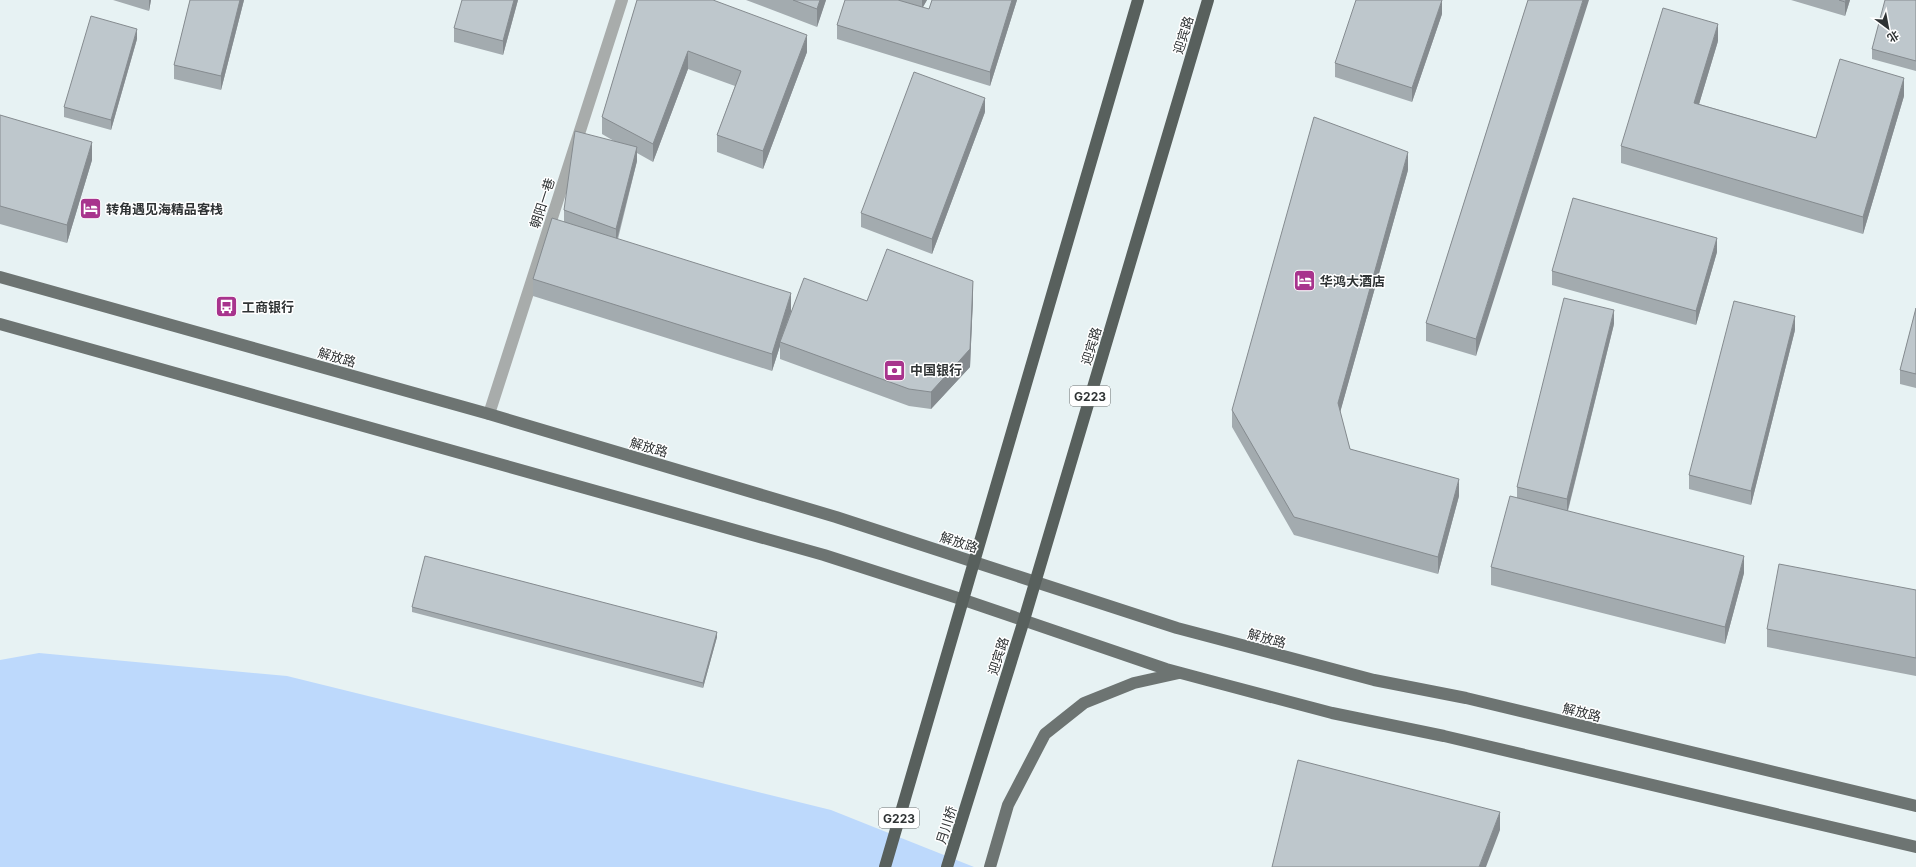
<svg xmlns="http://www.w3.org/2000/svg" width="1916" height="867" font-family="Inter,'Noto Sans SC',sans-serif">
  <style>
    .water { fill: #bdd9fc }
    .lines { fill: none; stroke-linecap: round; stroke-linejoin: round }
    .street { stroke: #a8acab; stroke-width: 12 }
    .primary { stroke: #6d7472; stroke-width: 12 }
    .highway { stroke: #58605d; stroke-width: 12 }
    .wall { fill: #a3abaf }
    .shaded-wall { fill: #858b8f }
    .building { fill: #bec7cc; stroke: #858b8f }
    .labels { text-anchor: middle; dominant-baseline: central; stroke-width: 3; stroke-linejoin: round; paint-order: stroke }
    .shield { fill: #fff; stroke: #6d7071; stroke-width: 1 }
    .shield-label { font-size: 12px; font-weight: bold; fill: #2f3334 }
    .street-label { font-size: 13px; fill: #2f3334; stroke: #fff }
    .poi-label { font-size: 13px; font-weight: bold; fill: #2f3334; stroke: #fff; text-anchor: start }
  </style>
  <rect width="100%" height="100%" fill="#e7f2f3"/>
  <path class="water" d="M39,653L287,676L831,810L974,867H0V660Z"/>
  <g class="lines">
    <path class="street" d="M489,414L622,0"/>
    <path class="primary" d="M0,277L489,414L836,517L1177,628L1374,680L1466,698L1916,806
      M0,324L824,555L964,600L1166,669L1222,684L1332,713L1444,736L1916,847
      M990,867L1008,805L1045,734L1084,703L1134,683L1179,673"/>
    <path class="highway" d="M885,867L1138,0
      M947,867L1024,620L1208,0"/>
  </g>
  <path class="wall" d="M113,0H151L149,11Z
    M190,0H244L221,90L174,79V65Z
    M518,0L503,55L454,42V28Z
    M637,0L807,52L763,169L717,152V135L735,86L688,69L653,162L637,153V161L618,239L791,311L867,301L973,298L970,367L931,409L909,406L780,359V346L772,371L533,296V279L564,222V210L614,141L602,134V117Z
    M746,0H826L817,27Z
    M845,0H927L922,8L929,9L932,0H1017L990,86L837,39V25Z
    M1528,0L1476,356L1426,341V323Z
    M1791,0H1850L1845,16Z
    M1916,0V71L1872,59V49Z
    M1442,14L1412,102L1335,77V63Z
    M137,39L111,130L64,117V107Z
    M1718,41L1699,104L1816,138L1904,96L1863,234L1621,163V146Z
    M985,112L932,254L861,227V213Z
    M0,115L92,160L67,243L0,224Z
    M1408,170L1340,412L1350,449L1459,496L1438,574L1294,535L1232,427V410Z
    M1717,252L1696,325L1552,285V271Z
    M1916,308V388L1900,384V370Z
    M1614,324L1568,511L1744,573L1725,644L1491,585V567L1517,498V487Z
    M1795,330L1751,505L1689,489V475Z
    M1916,590V676L1767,647V629Z
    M412,607L717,637L703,688L412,612Z"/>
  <path class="shaded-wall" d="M149,0H151L149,11Z
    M240,0H244L221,90V76Z
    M514,0H518L503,55V41Z
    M820,0H826L817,27V9Z
    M922,0H927L922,9Z
    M1012,0H1017L990,86V72Z
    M1442,0V14L1412,102V88Z
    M1583,0H1589L1476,356V339Z
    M1846,0H1850L1845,16V2Z
    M1718,24V41L1694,121V103Z
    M137,29V39L111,130V120Z
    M807,35V52L763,169V151Z
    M688,51V69L653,162V144Z
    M1904,78V96L1863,234V217Z
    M985,98V112L932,254V239Z
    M92,142V160L67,243V225Z
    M637,147V161L616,243V229Z
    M1408,152V170L1338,420V403Z
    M1717,238V252L1696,325V311Z
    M973,281V298L970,367L931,409V392Z
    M791,293V311L780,342V346L772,371V354Z
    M1614,310V324L1567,513V499Z
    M1795,316V330L1751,505V491Z
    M1459,479V496L1438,574V557Z
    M1744,556V573L1725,644V627Z
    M717,632V637L703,688V683Z
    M1500,812V830L1486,867H1479Z"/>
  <path class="building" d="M190,0H240L221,76L174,65Z
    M462,0H514L503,41L454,28Z
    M637,0H713L807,35L763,151L717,135L741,71L688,51L653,144L602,117Z
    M793,0H820L817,9Z
    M845,0H898L929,9L932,0H1012L990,72L837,25Z
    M1356,0H1442L1412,88L1335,63Z
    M1528,0H1583L1476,339L1426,323Z
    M1839,0H1846L1845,2Z
    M1885,0H1916V61L1872,49Z
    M1663,8L1718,24L1694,103L1816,138L1840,59L1904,78L1863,217L1621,146Z
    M91,16L137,29L111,120L64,107Z
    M914,72L985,98L932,239L861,213Z
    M0,115L92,142L67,225L0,206Z
    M1314,117L1408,152L1338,403L1350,449L1459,479L1438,557L1294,517L1232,410Z
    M575,131L637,147L616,229L564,210Z
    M1573,198L1717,238L1696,311L1552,271Z
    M552,218L791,293L772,354L533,279Z
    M887,249L973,281L970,349L931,392L909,389L780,342L804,278L867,301Z
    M1564,298L1614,310L1567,499L1517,487Z
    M1734,301L1795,316L1751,491L1689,475Z
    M1916,308V374L1900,370Z
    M1510,496L1744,556L1725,627L1491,567Z
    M425,556L717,632L703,683L412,607Z
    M1779,564L1916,590V658L1767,629Z
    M1298,760L1500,812L1479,867H1272Z"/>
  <defs>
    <symbol id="hotel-square" viewBox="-11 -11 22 22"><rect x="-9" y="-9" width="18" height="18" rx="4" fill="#a8348d" stroke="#fff"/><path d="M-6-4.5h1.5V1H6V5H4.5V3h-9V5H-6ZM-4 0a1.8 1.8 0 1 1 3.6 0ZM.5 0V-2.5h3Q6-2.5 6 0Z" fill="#fff"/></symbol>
    <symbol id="bus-square" viewBox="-11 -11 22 22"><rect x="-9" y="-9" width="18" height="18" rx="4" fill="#a8348d" stroke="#fff"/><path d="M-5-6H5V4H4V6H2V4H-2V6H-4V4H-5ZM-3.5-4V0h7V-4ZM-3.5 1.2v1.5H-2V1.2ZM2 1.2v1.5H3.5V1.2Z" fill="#fff"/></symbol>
    <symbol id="bank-square" viewBox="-11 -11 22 22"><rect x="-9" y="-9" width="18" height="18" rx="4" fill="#a8348d" stroke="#fff"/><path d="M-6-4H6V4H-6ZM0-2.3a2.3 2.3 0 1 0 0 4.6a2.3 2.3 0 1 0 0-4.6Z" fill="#fff"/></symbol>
  </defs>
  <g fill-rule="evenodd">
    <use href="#hotel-square" x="78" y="196" width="25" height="25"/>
    <use href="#hotel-square" x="1292" y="268" width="25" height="25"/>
    <use href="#bus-square" x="214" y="294" width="25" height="25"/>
    <use href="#bank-square" x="882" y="358" width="25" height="25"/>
  </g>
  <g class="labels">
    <g class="shield">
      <rect x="1070" y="386" width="40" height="20" rx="3"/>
      <rect x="879" y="808" width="40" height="20" rx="3"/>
    </g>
    <g class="shield-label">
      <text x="1090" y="396">G223</text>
      <text x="899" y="818">G223</text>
    </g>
    <g class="street-label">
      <text transform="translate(1183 35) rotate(-73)">迎宾路</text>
      <text transform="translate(542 203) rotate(-72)">朝阳一巷</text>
      <text transform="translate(1091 346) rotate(-73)">迎宾路</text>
      <text transform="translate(337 357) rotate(16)">解放路</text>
      <text transform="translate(649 447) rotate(16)">解放路</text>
      <text transform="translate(959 542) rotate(18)">解放路</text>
      <text transform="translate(1267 638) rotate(15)">解放路</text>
      <text transform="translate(998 656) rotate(-72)">迎宾路</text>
      <text transform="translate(1582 712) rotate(14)">解放路</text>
      <text transform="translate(946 825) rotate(-73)">月川桥</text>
    </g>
    <g class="poi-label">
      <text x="106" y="209">转角遇见海精品客栈</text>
      <text x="1320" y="281">华鸿大酒店</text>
      <text x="242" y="307">工商银行</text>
      <text x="910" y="370">中国银行</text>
    </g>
  </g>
  <g transform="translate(1888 28) rotate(148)" stroke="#ffffff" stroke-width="3" paint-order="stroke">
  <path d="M0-3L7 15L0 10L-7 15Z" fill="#2f3334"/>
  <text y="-6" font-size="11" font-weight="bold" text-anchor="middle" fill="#2f3334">北</text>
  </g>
</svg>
